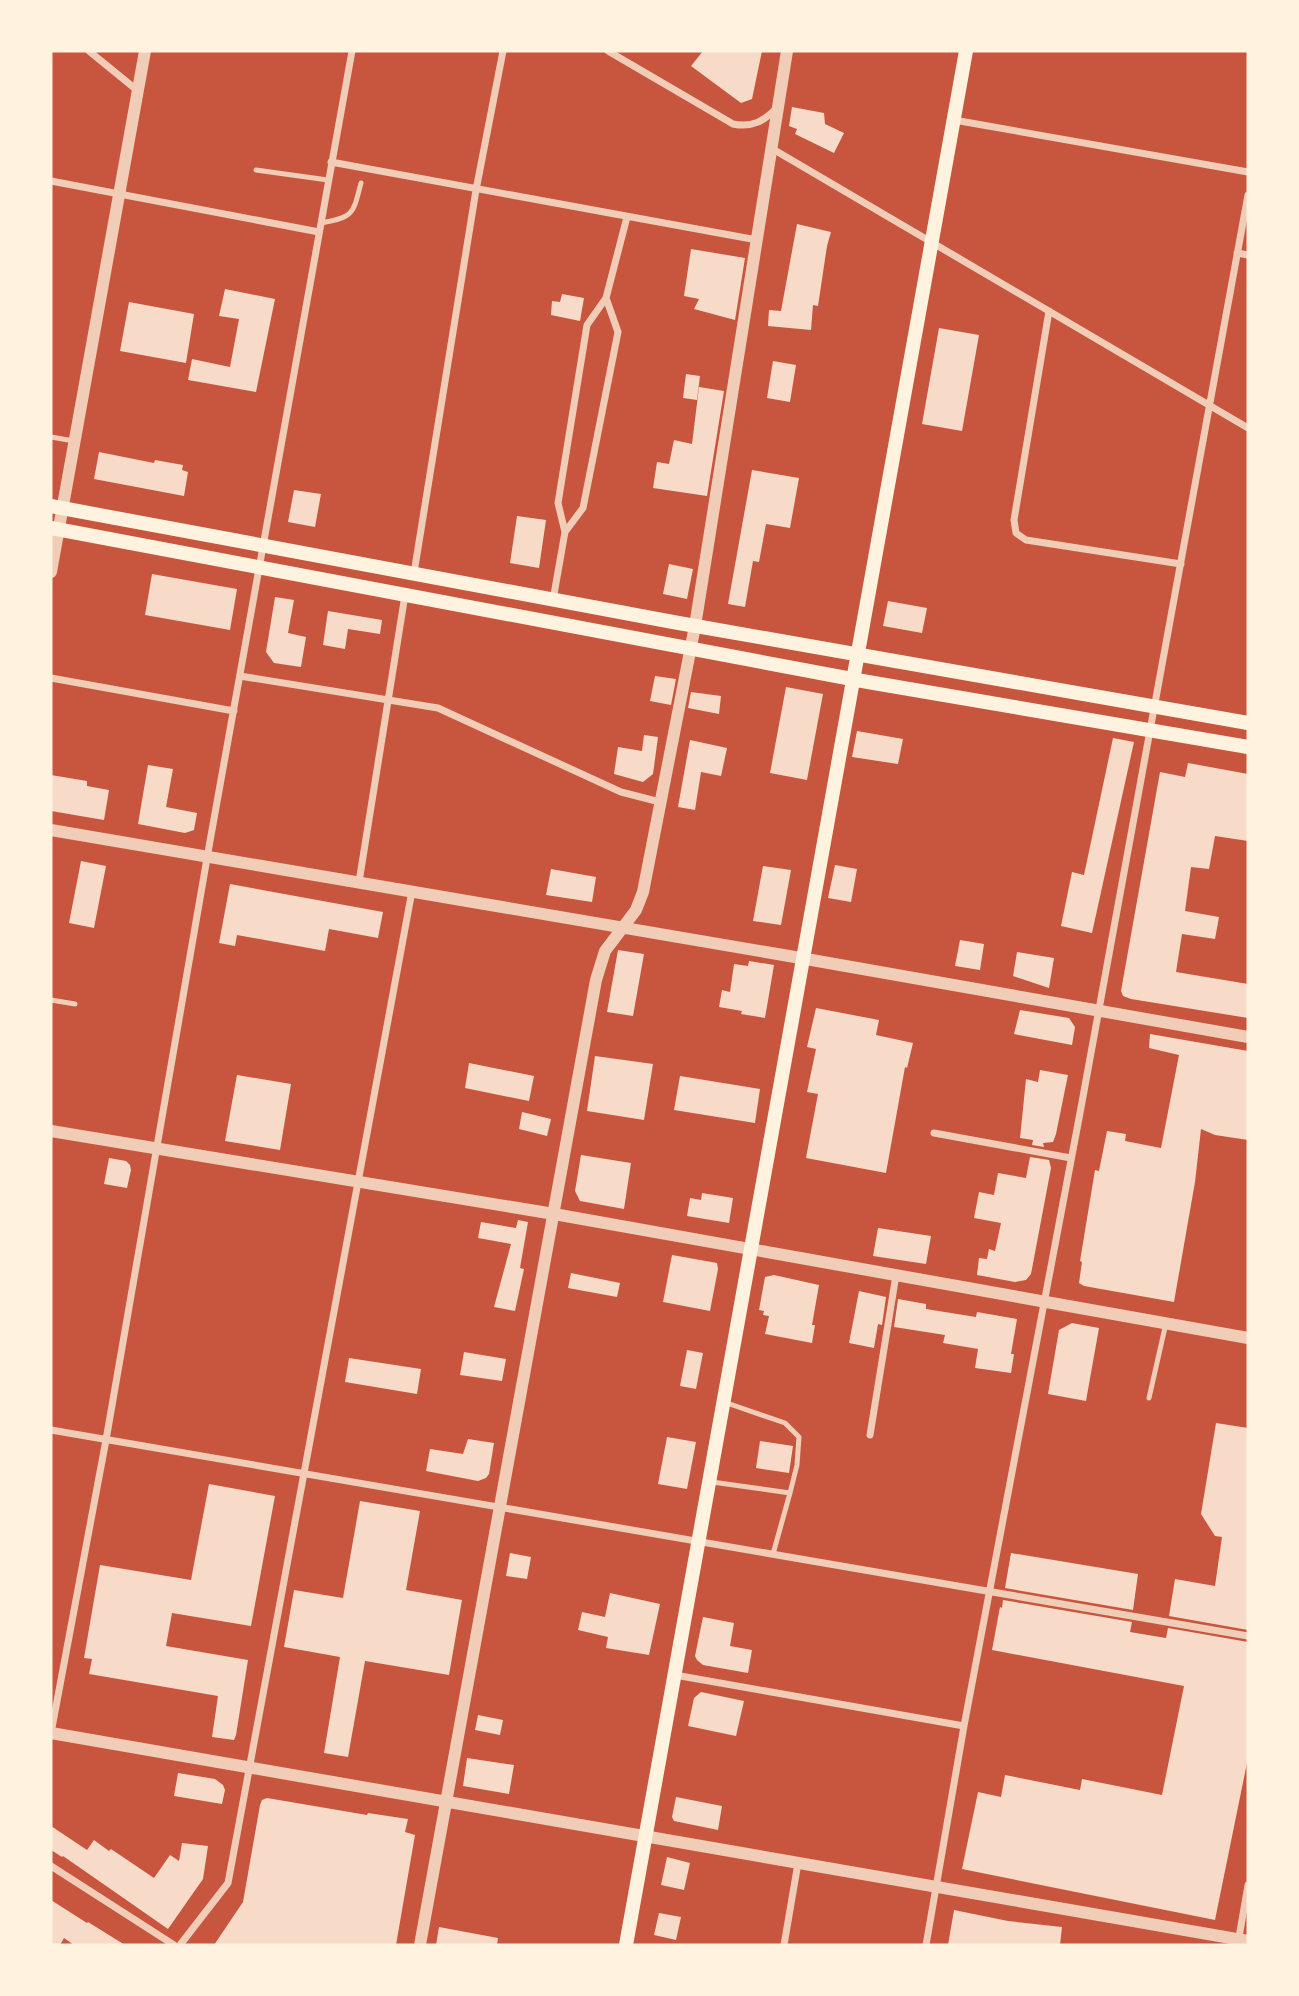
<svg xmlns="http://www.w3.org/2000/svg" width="1299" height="1996" font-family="'Nunito Sans',sans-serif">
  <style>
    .building { fill: #f7dbc8 }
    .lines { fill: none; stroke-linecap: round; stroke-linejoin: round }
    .service { stroke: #f1ccb7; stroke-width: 5 }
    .minor { stroke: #f1ccb7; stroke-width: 7 }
    .tertiary { stroke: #f1ccb7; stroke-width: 12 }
    .secondary { stroke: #fff3e0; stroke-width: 14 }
  </style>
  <rect width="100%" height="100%" fill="#c8553d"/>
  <path class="building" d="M703,51H762L752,99L741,103L691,66Z
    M792,107L824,113L825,124L844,133L834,153L795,134L797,129L789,126Z
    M797,224L831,232L827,246L818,306L813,305L811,330L768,326L769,310L781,311Z
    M691,249L745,258L735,320L694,309L699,299L684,296Z
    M225,289L275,299L256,392L188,380L192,359L230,367L239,319L219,316Z
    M562,294L584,298L580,321L551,315L552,301L560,302Z
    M129,302L194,314L186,363L120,351Z
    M939,328L979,335L962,431L922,424Z
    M773,361L796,365L790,402L767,398Z
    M686,374L700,376L697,400L683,398Z
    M699,387L724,391L707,496L653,488L657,462L669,464L674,440L692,444Z
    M99,452L154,463L155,460L183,465L182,470L188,472L184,496L94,479Z
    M752,470L799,478L790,528L766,524L759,562L753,561L745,607L728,604Z
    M294,490L321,494L315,527L288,522Z
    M517,516L546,520L539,568L510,563Z
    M669,564L693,569L687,599L663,594Z
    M152,574L237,589L230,630L145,615Z
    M275,597L294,600L288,633L306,637L301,667L274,663L266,652Z
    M888,601L927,608L922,633L883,626Z
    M328,611L382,620L380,634L348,629L345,649L323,645Z
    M655,676L676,679L671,705L650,701Z
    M786,687L823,694L807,780L770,773Z
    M691,692L721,696L719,714L688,708Z
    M857,731L903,739L898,764L852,757Z
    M644,735L658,737L653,774L643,782L614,774L618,747L642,751Z
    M1113,738L1134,742L1092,933L1061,926L1072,872L1084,875Z
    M690,740L727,748L721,776L701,772L695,810L678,807Z
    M1188,763L1248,774V841L1215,836L1209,869L1191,867L1185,911L1219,917L1215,939L1182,934L1176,972L1248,984V1018L1131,999L1123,996L1121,991L1160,772L1185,777Z
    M148,765L173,769L166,807L197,813L194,830L185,833L138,824Z
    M51,775L87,781V786L109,790L104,820L51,811Z
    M81,861L106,866L94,928L69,923Z
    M835,865L857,869L851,902L828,898Z
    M763,866L791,870L781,925L753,921Z
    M551,869L596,877L592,902L546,895Z
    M230,884L383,912L378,938L329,929L325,951L237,935L235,946L219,943Z
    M960,940L984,944L980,970L955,966Z
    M618,950L644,954L633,1016L607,1012Z
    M1017,952L1054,958L1049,988L1013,976Z
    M749,961L774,965L765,1018L741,1014L742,1011L719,1007L722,990L730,992L734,964L748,966Z
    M816,1008L879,1020L876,1035L913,1043L907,1068L905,1067L886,1173L806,1158L818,1094L807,1092L816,1049L807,1047Z
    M1020,1010L1069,1018L1075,1027L1072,1045L1014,1034Z
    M1150,1034L1248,1051V1140L1215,1135L1201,1129L1195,1182L1174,1302L1084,1286L1079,1283L1082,1262L1080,1261L1095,1170L1099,1171L1107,1131L1126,1134L1125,1141L1161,1148L1179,1055L1149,1048Z
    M595,1056L653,1064L644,1120L587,1111Z
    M469,1063L534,1076L529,1101L465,1088Z
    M1040,1070L1068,1075L1056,1134L1053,1142L1043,1143L1044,1147L1032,1145L1033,1140L1020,1138L1026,1079L1038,1082Z
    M237,1075L291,1084L280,1150L225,1141Z
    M680,1076L760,1089L755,1123L674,1110Z
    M522,1112L551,1119L547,1136L519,1129Z
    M581,1155L631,1163L624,1209L580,1201L575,1191Z
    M1030,1157L1049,1160L1051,1168L1031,1274L1026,1280L1015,1282L977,1275L979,1258L987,1259L989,1249L995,1251L1001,1223L974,1218L979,1192L994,1195L998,1173L1026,1178Z
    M109,1158L126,1161L130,1165L131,1170L127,1188L104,1184Z
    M702,1193L733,1198L729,1223L687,1216L690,1198L701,1200Z
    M518,1220L528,1222L520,1268L524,1269L515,1311L494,1307L511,1244L478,1238L481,1222L516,1228Z
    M878,1228L931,1236L926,1264L873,1256Z
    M672,1255L717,1263L718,1269L710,1311L663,1302Z
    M571,1273L620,1283L617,1297L568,1288Z
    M774,1275L819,1285L812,1325H815L812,1343L765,1334L769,1316L763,1315L764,1311L759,1310L765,1277Z
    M859,1291L886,1297L882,1325L878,1324L874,1348L849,1343Z
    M898,1299L926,1304V1309L976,1317L977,1312L1017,1319L1011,1354H1014L1011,1373L975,1368L978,1349L943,1343L945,1335L894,1327Z
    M1072,1323L1099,1328L1086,1401L1048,1394L1059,1330Z
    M687,1350L703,1353L696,1389L680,1386Z
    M464,1352L506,1359L502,1381L460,1375Z
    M349,1358L421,1369L417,1394L345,1382Z
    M1216,1423L1248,1428V1630L1169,1616L1175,1579L1215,1586L1222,1537L1215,1536L1201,1514Z
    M667,1437L696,1442L687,1489L658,1484Z
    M468,1439L494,1443L489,1474L486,1478L478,1481L426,1471L430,1449L463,1454Z
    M760,1441L793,1446L789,1473L756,1468Z
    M209,1484L275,1496L251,1626L172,1613L166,1646L248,1660L236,1735L234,1740L212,1737L218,1696L89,1674L92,1659L84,1658L100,1565L191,1580Z
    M360,1501L420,1511L406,1590L462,1600L449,1675L365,1661L348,1757L324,1753L340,1657L284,1647L294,1590L343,1598Z
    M510,1553L531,1557L527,1579L506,1576Z
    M1011,1553L1138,1574L1133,1610L1005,1588Z
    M610,1593L660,1604L649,1655L606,1648L608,1637L578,1630L582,1612L605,1617Z
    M1003,1600L1132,1622L1130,1632L1166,1638L1168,1628L1248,1642V1758L1215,1920L962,1869L978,1792L1001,1797L1005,1775L1080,1790L1082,1779L1162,1795L1184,1686L992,1650L1000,1607L1002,1608Z
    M703,1617L734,1623L730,1646L752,1650L748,1673L703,1665L697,1660L695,1656Z
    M701,1692L744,1701L736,1736L688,1726L694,1698Z
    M478,1715L503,1720L500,1735L475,1730Z
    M467,1758L514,1765L509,1794L463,1786Z
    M178,1773L215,1779L223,1785L225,1790L222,1804L174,1796Z
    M676,1797L722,1806L718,1830L674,1821L672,1817Z
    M267,1798L367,1815L368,1813L408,1819L405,1832L415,1835L396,1945H214L243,1902L260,1805L262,1800Z
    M51,1826L87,1850L94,1840L109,1851L111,1849L154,1878L170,1855L179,1861L182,1843L208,1846L203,1879L168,1929L63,1856L62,1857L51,1850Z
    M667,1857L690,1863L684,1890L661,1885Z
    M51,1900L87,1923L88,1922L125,1945H74L64,1938L60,1945H51Z
    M954,1910L1008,1921L1062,1927L1060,1945H948Z
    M659,1913L681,1917L676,1940L654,1935Z
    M439,1927L498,1938L497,1945H436Z"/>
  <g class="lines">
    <path class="service" d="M256,170L328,180
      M321,223C354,217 353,214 361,183
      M51,437L74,441
      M51,1000L75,1004
      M1149,1398L1166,1323
      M712,1482L790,1493L797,1465L799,1437L785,1423L724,1402
      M773,1554L790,1493"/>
    <path class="minor" d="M89,51L138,91
      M608,51L733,124C752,128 764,121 777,108
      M954,120L1248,172
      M771,148L1248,428
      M331,162L757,240
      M51,181L319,232
      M1237,253L1248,255
      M1049,311L1014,520L1016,533L1026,540L1181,564
      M565,532L583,508L618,332L606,298
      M414,573L476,190L503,51
      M553,600L565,532L558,503L587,325L606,298L627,217
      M240,676L438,708L621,792L660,802
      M51,678L234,711
      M359,882L405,595
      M934,1133L1071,1158
      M51,1430L1248,1636
      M870,1435L896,1275
      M675,1675L964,1726
      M51,1733L106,1440L210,841L352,51
      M51,1866L174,1945
      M1238,1943L1248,1885
      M180,1945L228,1883L412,891
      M784,1945L798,1863
      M926,1945L964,1726L1080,1113L1248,195"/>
    <path class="tertiary" d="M51,572L145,51
      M51,830L789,956L1248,1037
      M51,1131L554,1214L1248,1338
      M51,1733L1248,1941
      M420,1945L596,980L605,951L636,910L643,892L695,626L787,51"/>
    <path class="secondary" d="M51,506L673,622L1248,723
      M51,528L868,682L1248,747
      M626,1945L966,51"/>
  </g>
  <rect width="1299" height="1996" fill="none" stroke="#fff3e0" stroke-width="105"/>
</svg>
